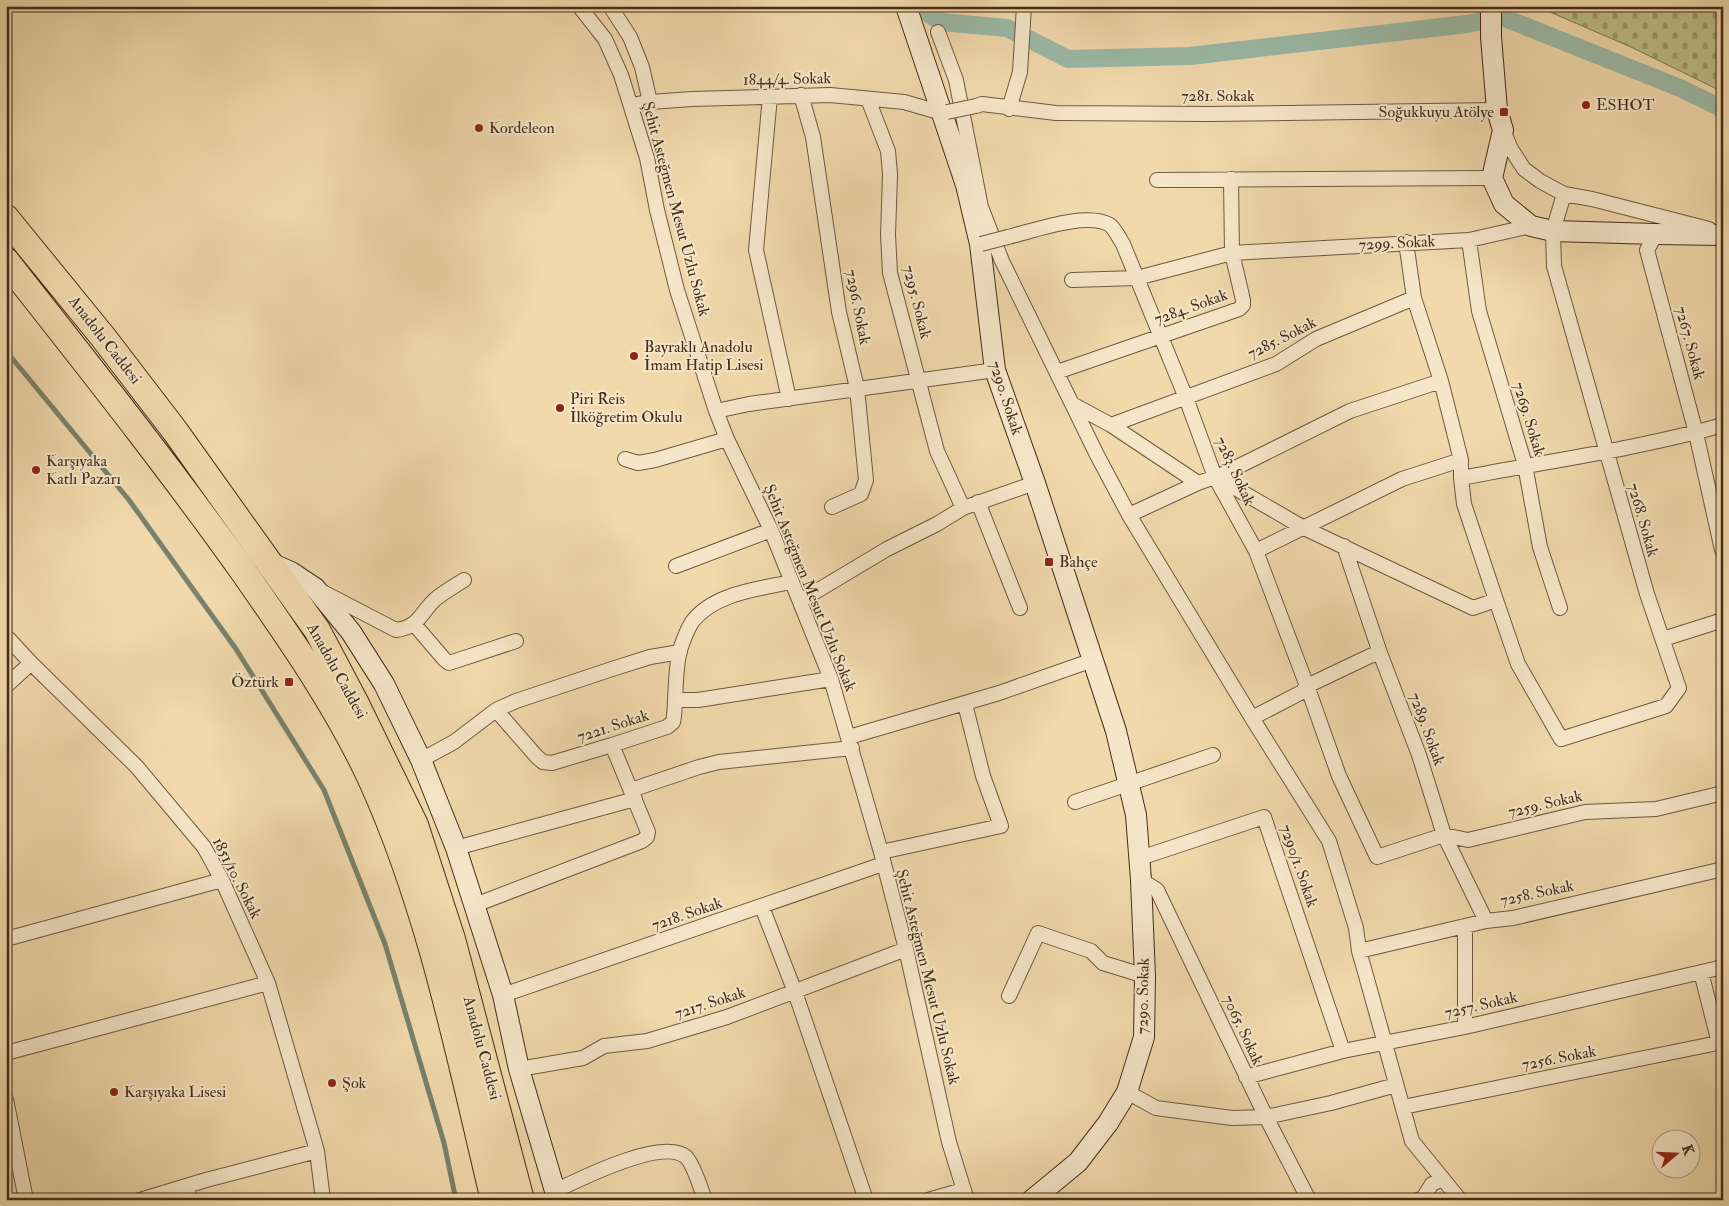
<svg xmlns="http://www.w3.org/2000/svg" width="1729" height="1206" font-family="'IM FELL Double Pica',serif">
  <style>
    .cemetery { fill: url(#cemetery-stones); stroke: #807650 }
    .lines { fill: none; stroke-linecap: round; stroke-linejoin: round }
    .stream { stroke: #78826e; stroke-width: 5 }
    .canal { stroke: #9bbaa7; stroke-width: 18 }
    .street-casing { stroke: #6e583e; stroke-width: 16 }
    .secondary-casing { stroke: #432d19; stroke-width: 22 }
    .highway-casing { stroke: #432d19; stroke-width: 28 }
    .street { stroke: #f6e6c9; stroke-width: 14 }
    .secondary { stroke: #f6e6c9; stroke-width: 20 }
    .highway { stroke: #f1d9ac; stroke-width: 26 }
    .street-bridge-casing { stroke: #6e583e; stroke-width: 16; stroke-linecap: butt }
    .street-bridge { stroke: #f6e6c9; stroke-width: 14 }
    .poi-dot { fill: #8f2418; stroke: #f6e6c9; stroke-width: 2 }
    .labels { text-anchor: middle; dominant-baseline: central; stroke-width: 4; stroke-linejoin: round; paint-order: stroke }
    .street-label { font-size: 16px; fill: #432d19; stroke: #f6e6c9 }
    .poi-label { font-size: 16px; fill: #432d19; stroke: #f6e6c9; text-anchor: start }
  </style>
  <defs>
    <pattern id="cemetery-stones" width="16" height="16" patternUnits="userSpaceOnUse" patternTransform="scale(1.25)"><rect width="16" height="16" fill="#bdbe88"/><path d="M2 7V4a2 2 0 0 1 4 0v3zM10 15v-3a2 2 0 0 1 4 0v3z" fill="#9b9b6e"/></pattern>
  </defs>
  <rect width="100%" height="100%" fill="#f1d9ac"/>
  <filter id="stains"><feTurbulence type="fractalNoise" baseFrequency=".004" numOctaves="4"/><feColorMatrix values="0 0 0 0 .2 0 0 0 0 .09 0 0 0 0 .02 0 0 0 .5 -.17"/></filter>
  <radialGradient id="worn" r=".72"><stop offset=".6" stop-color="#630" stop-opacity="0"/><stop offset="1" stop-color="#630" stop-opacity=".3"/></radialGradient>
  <path class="cemetery" d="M1536,6H1723V92L1631,47Z"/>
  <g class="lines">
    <path class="stream" d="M6,351L129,500L236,649L324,790L385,944L444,1143L456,1200"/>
    <path class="canal" d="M918,6L941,22L1007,28L1068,59L1190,56L1467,24L1502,17L1680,88L1723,109"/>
    <defs>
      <path id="street" d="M579,6L605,39L621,75L647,158L657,210L677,290L716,411L727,439L771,530L831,679L881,852L906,949L949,1142L967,1200
        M610,6L630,37L642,67L650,102
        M938,32L956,80L981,207L1002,261L1097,455L1129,515L1252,718L1329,841L1356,928L1359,951L1365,972L1412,1141L1460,1200
        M801,95L813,137L839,312L857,388L866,480L861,494L832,507
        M770,96L756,250L789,399
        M868,99L888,151L890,174L888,235L890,273L937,451L963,508
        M632,105L650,102L692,99L830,95L904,102L942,113L947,112
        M976,106L982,104L1056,113L1210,114L1497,110
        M1009,109L1020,72L1024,6
        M1503,130L1511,149L1524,169L1540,181L1564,194L1592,199L1709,229
        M1157,180L1492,178
        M1656,234L1647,250L1696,433L1722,550
        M1008,237C1033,231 1087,211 1110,225C1115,229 1119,238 1123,244L1186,398L1215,477L1256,551L1310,694L1339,776L1377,857L1444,835L1468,840L1585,812L1656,809L1723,793
        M1469,240L1479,311L1525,465L1540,547L1560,608
        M1072,280L1137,278L1232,253L1469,240L1531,226
        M1414,298L1441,381L1461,460V478L1464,504L1496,600L1518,664L1561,739L1666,706L1679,688L1647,594L1554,266L1553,231L1564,194
        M1057,372L1225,314L1239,309L1243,305V300L1232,253L1231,179
        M1072,404L1111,425L1198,483
        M716,411L749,404L995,370
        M1111,425L1276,364L1316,339L1414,298L1406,242
        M625,459L638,463L655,460L727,439
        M1221,475L1235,488L1304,528L1473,608L1496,600
        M1461,478C1548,461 1637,449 1723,425
        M978,502L1020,608
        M1129,515L1198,483L1221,475L1350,411L1441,381
        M1344,546L1380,653L1419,755L1444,835L1486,921
        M1256,551L1402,479L1461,460
        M676,566L771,530
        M321,591L396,630C421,627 421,610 438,597C446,591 456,585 464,580
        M800,601L887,549L937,524L963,508L1035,483
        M414,624L444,659L449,663L516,641
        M6,636L31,663L137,767L204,847L222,880L268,983L317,1151L323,1200
        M1663,639L1723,620
        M6,686L31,663
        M675,700H698L831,679
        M496,710L537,757L543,762L552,763L612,745L667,727L673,722L674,716C676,696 675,669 680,650C683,641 687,630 692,622C714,593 759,589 791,582
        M1252,718L1302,692L1307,686L1370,656L1380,653
        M849,737L999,693L1093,660
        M421,760L454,742L496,710L516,701L612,669L650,657L680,652
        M631,790L699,767L719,762L852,748
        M1075,802L1213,755
        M456,848L635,799
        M881,852L1001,826L983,776L965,704
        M1140,858L1264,817L1343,1051
        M1141,880L1157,890L1266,1117L1309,1200
        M475,905L642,841L647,837L648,832L612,745
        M762,907L795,992L866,1200
        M1465,926V1027
        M6,939L222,880
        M1359,951L1486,921L1513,918L1723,869
        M1701,972L1719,1043
        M503,995L883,864
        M1009,996L1038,933L1091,951L1103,963L1145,976
        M6,1053L268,983
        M519,1069L583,1058L604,1046L647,1041L727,1017L906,949
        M1246,1077L1343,1051L1465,1027L1723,967
        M1127,1092L1156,1108L1232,1118L1266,1117L1331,1103L1396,1085
        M6,1099L26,1200
        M1403,1107L1723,1042
        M186,1186L190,1200
        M555,1191C580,1179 663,1137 686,1157C692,1162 702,1191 705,1200
        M140,1200L206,1180L317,1151
        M928,1200L963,1190
        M1418,1200L1423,1198L1432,1184L1443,1179"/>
      <path id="secondary" d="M906,6L966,185L980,244L995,370L1035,483L1116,731L1136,815L1141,880L1145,976L1144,1037L1127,1092L1108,1123L1078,1162L1032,1200
        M1491,6V37L1497,110L1503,130L1492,178L1504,204L1531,226L1553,231L1656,234L1723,235
        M268,562L291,572L315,588L351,632L384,684L421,760L456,848L503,995L519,1069L555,1191L556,1200"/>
      <path id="highway" d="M6,218L103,337L175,431L317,630L355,702L415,825L452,939L521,1200
        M6,261C87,364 169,467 245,574C291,640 338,707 372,781C432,914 460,1059 494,1200"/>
    </defs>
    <use href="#street" class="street-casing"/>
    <use href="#secondary" class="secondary-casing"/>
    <use href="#highway" class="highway-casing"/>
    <use href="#street" class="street"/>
    <use href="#secondary" class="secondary"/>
    <use href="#highway" class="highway"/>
    <defs>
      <path id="street-bridge" d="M947,112L976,106
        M981,244L1008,237"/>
    </defs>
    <use href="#street-bridge" class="street-bridge-casing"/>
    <use href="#street-bridge" class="street-bridge"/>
  </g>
  <g class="poi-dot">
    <circle cx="1586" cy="105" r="5"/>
    <rect x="1499" y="107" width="10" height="10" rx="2.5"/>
    <circle cx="479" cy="128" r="5"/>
    <circle cx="634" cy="356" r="5"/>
    <circle cx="560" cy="408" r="5"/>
    <circle cx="36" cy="470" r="5"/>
    <rect x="1044" y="557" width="10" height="10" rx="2.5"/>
    <rect x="284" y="677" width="10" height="10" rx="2.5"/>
    <circle cx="332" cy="1083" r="5"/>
    <circle cx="114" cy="1092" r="5"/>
  </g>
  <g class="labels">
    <g class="street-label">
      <text transform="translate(787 79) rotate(-1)">1844/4. Sokak</text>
      <text x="1218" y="96">7281. Sokak</text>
      <text transform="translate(676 209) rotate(75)">Şehit Asteğmen Mesut Uzlu Sokak</text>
      <text transform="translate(1397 243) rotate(-3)">7299. Sokak</text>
      <text transform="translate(917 302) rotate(76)">7295. Sokak</text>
      <text transform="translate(858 307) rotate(79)">7296. Sokak</text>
      <text transform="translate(1191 307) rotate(-20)">7284. Sokak</text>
      <text transform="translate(1282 338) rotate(-27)">7285. Sokak</text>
      <text transform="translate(105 340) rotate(52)">Anadolu Caddesi</text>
      <text transform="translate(1690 343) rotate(75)">7267. Sokak</text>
      <text transform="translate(1006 398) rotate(72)">7290. Sokak</text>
      <text transform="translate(1529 419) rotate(73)">7269. Sokak</text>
      <text transform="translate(1235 471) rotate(65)">7283. Sokak</text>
      <text transform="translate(1643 520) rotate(74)">7268. Sokak</text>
      <text transform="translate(810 588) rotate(68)">Şehit Asteğmen Mesut Uzlu Sokak</text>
      <text transform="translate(337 671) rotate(61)">Anadolu Caddesi</text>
      <text transform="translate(613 726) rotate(-18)">7221. Sokak</text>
      <text transform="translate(1427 729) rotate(70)">7289. Sokak</text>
      <text transform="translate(1545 804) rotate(-13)">7259. Sokak</text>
      <text transform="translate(1299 866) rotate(71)">7290/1. Sokak</text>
      <text transform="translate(237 878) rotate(63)">1851/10. Sokak</text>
      <text transform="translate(1537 893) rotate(-12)">7258. Sokak</text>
      <text transform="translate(687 914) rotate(-19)">7218. Sokak</text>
      <text transform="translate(928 977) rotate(76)">Şehit Asteğmen Mesut Uzlu Sokak</text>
      <text transform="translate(1143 996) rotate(-89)">7290. Sokak</text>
      <text transform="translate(710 1003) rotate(-18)">7217. Sokak</text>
      <text transform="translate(1481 1005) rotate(-13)">7257. Sokak</text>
      <text transform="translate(1243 1030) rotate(65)">7065. Sokak</text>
      <text transform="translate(482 1048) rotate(75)">Anadolu Caddesi</text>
      <text transform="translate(1559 1058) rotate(-11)">7256. Sokak</text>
    </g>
    <g class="poi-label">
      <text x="1596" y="105">ESHOT</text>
      <text x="1494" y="112" text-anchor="end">Soğukkuyu Atölye</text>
      <text x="489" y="128">Kordeleon</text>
      <text x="644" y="347">Bayraklı Anadolu<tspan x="644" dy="18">İmam Hatip Lisesi</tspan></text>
      <text x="570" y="399">Piri Reis<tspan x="570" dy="18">İlköğretim Okulu</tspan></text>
      <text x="46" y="461">Karşıyaka<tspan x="46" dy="18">Katlı Pazarı</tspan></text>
      <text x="1059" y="562">Bahçe</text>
      <text x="279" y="682" text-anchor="end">Öztürk</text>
      <text x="342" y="1083">Şok</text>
      <text x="124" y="1092">Karşıyaka Lisesi</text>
    </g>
  </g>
  <rect width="1729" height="1206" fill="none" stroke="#f1d9ac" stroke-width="25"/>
  <rect x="8" y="8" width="1714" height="1191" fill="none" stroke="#432d19" stroke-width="2.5"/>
  <rect x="12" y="12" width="1704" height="1181" fill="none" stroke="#432d19"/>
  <g transform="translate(1676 1154) rotate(71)"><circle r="24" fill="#f6e6c9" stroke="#ae9c83"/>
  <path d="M0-4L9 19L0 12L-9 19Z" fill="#8f2418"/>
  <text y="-8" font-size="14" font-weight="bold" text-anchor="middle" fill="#432d19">K</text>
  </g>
  <rect width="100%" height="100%" filter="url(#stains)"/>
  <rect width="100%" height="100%" fill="url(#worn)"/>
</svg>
